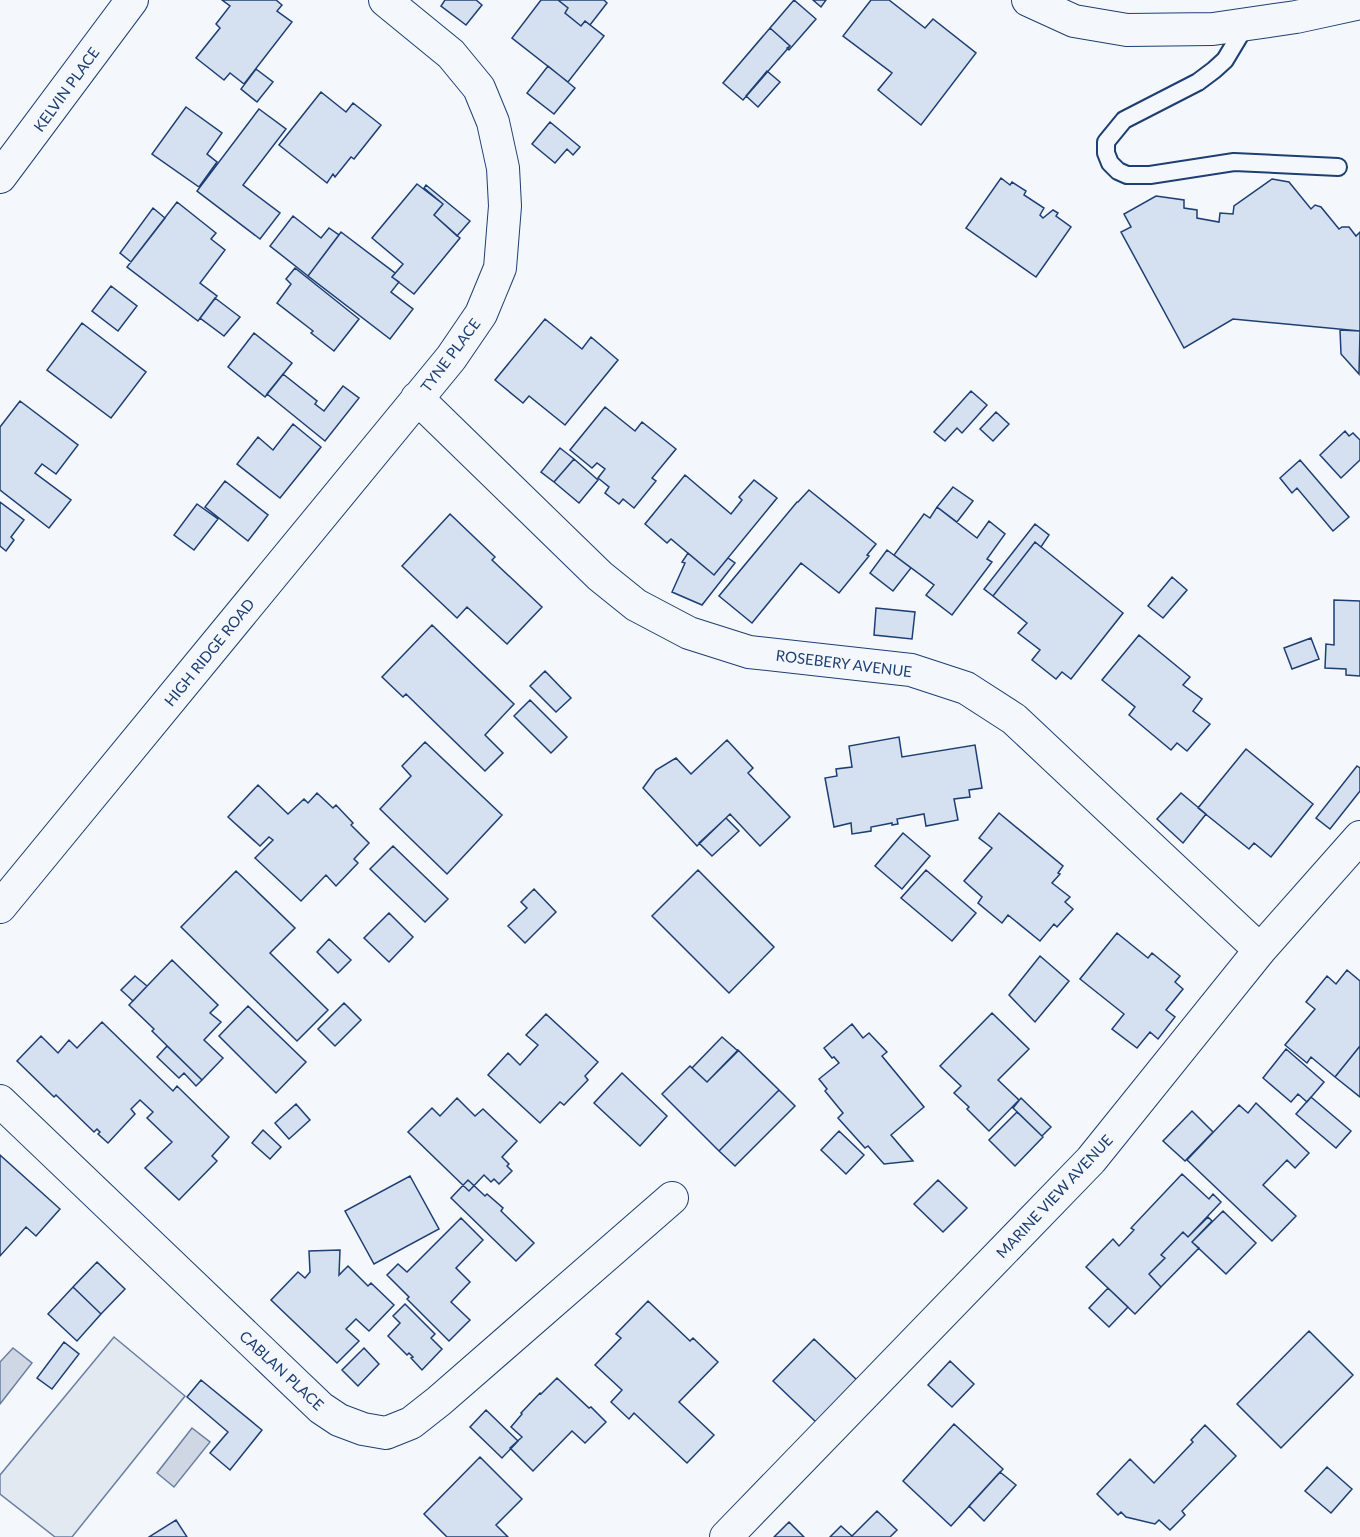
<svg xmlns="http://www.w3.org/2000/svg" width="1360" height="1537" font-family="Lato,sans-serif">
  <style>
    .green { fill: #e3e9f0; stroke: #687fa3; stroke-width: 1.5 }
    .water { fill: #cfd7e4; stroke: #687fa3; stroke-width: 1.5 }
    .building { fill: #d5e0f0; stroke: #1d3f73; stroke-width: 1.5 }
    .lines { fill: none; stroke-linecap: round; stroke-linejoin: round }
    .service-casing { stroke: #1d3f73; stroke-width: 20 }
    .minor-casing { stroke: #1d3f73; stroke-width: 34 }
    .service { stroke: #f4f7fb; stroke-width: 16 }
    .minor { stroke: #f4f7fb; stroke-width: 32 }
    .labels { text-anchor: middle; dominant-baseline: central; stroke-width: 4.5; stroke-linejoin: round; paint-order: stroke }
    .street-label { font-size: 15px; fill: #1d3f73; stroke: #f4f7fb }
  </style>
  <rect width="100%" height="100%" fill="#f4f7fb"/>
  <path class="green" d="M114,1337L185,1396L72,1537H55L0,1494V1475Z"/>
  <path class="water" d="M13,1348L32,1363L0,1404V1362Z
    M192,1428L210,1442L174,1487L157,1473Z"/>
  <path class="building" d="M222,0H276L282,5L277,11L292,22L244,84L230,73L224,80L196,58L220,28L216,24L230,6Z
    M445,0H476L482,5L466,25L441,6Z
    M541,0H558L568,8L565,13L581,26L585,21L604,36L568,82L512,38Z
    M558,0H604L607,3L590,25L585,21L581,26L565,13L568,8Z
    M794,0L816,19L789,50L787,48L790,46L770,28Z
    M813,0H826L821,7Z
    M871,0H889L925,28L933,19L976,53L921,125L878,90L892,73L843,36Z
    M770,28L790,46L743,100L723,83Z
    M548,66L575,88L554,114L527,93Z
    M256,69L273,82L257,102L241,89Z
    M767,71L780,82L758,107L746,96Z
    M321,92L346,112L353,103L381,125L354,159L351,157L335,177L333,174L327,183L279,145Z
    M186,107L222,133L207,154L217,162L199,187L152,154Z
    M259,109L286,129L243,185L280,213L260,239L197,191Z
    M550,122L580,147L573,155L567,149L555,163L532,144Z
    M1001,178L1010,185L1012,182L1026,191L1024,195L1044,208L1040,215L1043,218L1053,210L1058,213L1056,216L1071,227L1036,277L966,228Z
    M1272,179L1289,182L1311,209L1315,205L1321,207L1339,229L1342,227H1349L1356,236L1360,232V331L1233,319L1184,348L1121,232L1131,227L1124,214L1156,196L1184,200V208L1197,210V218L1219,222L1220,213L1233,214L1234,206Z
    M417,184L443,204L434,215L460,238L414,294L392,277L403,264L372,238Z
    M426,185L470,221L457,236L434,215L443,204L424,188Z
    M177,202L216,233L211,239L225,250L200,283L217,296L198,321L127,267Z
    M153,208L165,218L131,262L120,253Z
    M293,216L321,238L329,228L339,235L308,276L270,246Z
    M341,232L395,273L392,277L399,282L391,292L413,309L390,339L308,276Z
    M295,268L359,319L334,351L311,333L313,331L277,303L291,284L286,279Z
    M111,286L137,306L118,331L92,311Z
    M215,298L240,317L224,336L200,318Z
    M545,319L582,349L591,337L618,360L565,425L529,396L523,403L495,380Z
    M82,323L146,372L111,418L47,370Z
    M1340,330L1360,331L1359,374L1341,354Z
    M254,333L292,363L265,397L228,367Z
    M283,374L317,401L315,404L324,411L343,386L359,398L325,441L267,394Z
    M971,391L987,405L962,433L957,428L945,441L934,432Z
    M20,401L78,445L56,474L42,464L35,473L71,500L49,528L0,490V427Z
    M605,407L635,431L642,422L676,449L652,478L656,481L634,508L623,499L619,504L605,493L609,487L598,478L605,469L597,463L592,468L570,450Z
    M996,412L1009,424L993,441L980,429Z
    M293,424L321,447L280,498L237,464L258,437L273,450Z
    M1345,431L1349,436L1353,433L1360,440V460L1341,478L1320,455Z
    M560,448L574,459L554,482L541,472Z
    M574,459L598,480L579,503L554,482Z
    M1300,460L1349,517L1333,531L1297,488L1292,493L1280,478Z
    M685,475L731,514L742,500L739,497L754,480L777,498L714,575L671,539L667,543L645,524Z
    M225,481L268,515L248,541L205,507Z
    M953,487L973,501L957,522L937,507Z
    M809,490L876,544L867,555L869,556L839,593L801,563L752,623L719,596L797,502H798Z
    M0,502L24,520L11,537L14,540L6,551L0,546Z
    M197,504L218,519L194,550L174,535Z
    M937,507L977,538L989,521L1005,534L987,559L992,562L952,615L926,595L934,585L894,555L924,514L930,518Z
    M450,514L495,557L492,560L542,607L507,644L467,607L457,618L402,566Z
    M1035,524L1049,535L1041,547L1035,542L993,596L984,589Z
    M1035,542L1123,613L1071,679L1062,672L1056,679L1032,660L1040,650L1018,633L1027,623L993,596Z
    M887,550L911,568L893,591L870,573Z
    M688,553L714,575L728,558L735,563L702,605L672,592L685,563L682,562Z
    M1172,577L1187,590L1163,618L1148,606Z
    M1334,600L1360,601V676L1346,675V669L1325,668L1326,644L1334,645Z
    M876,608L915,612L912,639L874,635Z
    M432,625L514,704L485,735L503,753L485,771L406,694L403,697L382,677Z
    M1139,635L1190,677L1183,685L1202,699L1193,711L1210,724L1187,751L1177,743L1171,750L1129,715L1135,707L1102,680Z
    M1311,638L1319,659L1292,669L1284,648Z
    M545,671L571,698L556,712L530,686Z
    M530,700L567,737L551,753L514,716Z
    M899,737L902,757L975,745L982,788L969,790L970,797L954,799L958,820L926,826L924,814L897,819L898,824L892,825V823L871,827V831L852,834L851,823L834,827L825,778L837,776L836,769L852,767L849,746Z
    M727,740L753,768L748,773L790,817L760,846L730,814L697,846L643,788L656,770L676,758L691,774Z
    M425,742L502,815L447,874L380,809L411,776L402,766Z
    M1246,749L1313,804L1271,857L1254,843L1249,849L1198,808Z
    M1357,766L1360,768V791L1330,829L1316,818Z
    M258,785L288,814L304,799L308,803L317,793L333,808L336,805L353,823L351,825L369,843L354,859L358,863L336,886L326,875L301,901L255,858L273,840L269,837L260,846L228,817Z
    M1181,793L1206,814L1183,843L1157,819Z
    M999,813L1063,866L1058,873L1060,874L1052,883L1070,897L1065,902L1073,909L1057,927L1054,924L1040,941L1008,915L1002,923L978,903L982,897L964,881L992,848L979,838Z
    M726,818L739,831L712,856L699,843Z
    M903,833L930,856L902,889L875,866Z
    M393,846L448,899L425,922L370,869Z
    M698,870L774,947L729,993L652,916Z
    M926,870L976,913L952,941L901,898Z
    M236,871L295,928L270,953L328,1010L297,1041L181,927Z
    M534,889L556,912L525,943L508,926L527,908L521,902Z
    M389,913L413,937L389,962L364,938Z
    M1117,933L1148,958L1152,953L1180,976L1175,982L1183,989L1166,1010L1175,1017L1158,1039L1150,1032L1137,1048L1112,1029L1124,1014L1080,979Z
    M329,939L351,960L338,973L317,952Z
    M1040,956L1069,981L1035,1022L1009,995Z
    M172,960L218,1005L210,1013L221,1022L204,1040L223,1058L202,1080L152,1031L154,1029L129,1005Z
    M1347,970L1360,981V1046L1335,1077L1311,1057L1307,1063L1285,1045L1315,1009L1306,1002L1327,976L1336,984Z
    M135,976L147,986L133,1001L121,990Z
    M344,1003L361,1020L335,1046L318,1029Z
    M248,1006L306,1062L276,1093L219,1036Z
    M992,1013L1029,1049L998,1080L1019,1100L989,1131L967,1109L969,1107L954,1093L961,1086L940,1066Z
    M546,1014L598,1062L585,1076L588,1080L564,1105L560,1102L540,1123L488,1075L508,1053L520,1065L538,1045L526,1035Z
    M102,1022L173,1091L177,1086L229,1137L212,1156L217,1161L179,1200L145,1168L172,1142L147,1118L153,1112L140,1100L131,1109L135,1114L108,1143L98,1134L100,1132L97,1129L94,1132L56,1095L54,1097L17,1061L41,1036L58,1053L69,1040L77,1048Z
    M852,1024L863,1038L869,1033L887,1052L882,1056L924,1107L891,1135L913,1161L884,1164L868,1146L865,1148L838,1118L843,1113L825,1091L827,1089L819,1079L839,1063L834,1057L832,1058L824,1048Z
    M722,1037L738,1051L707,1082L692,1068Z
    M167,1046L202,1080L196,1086L184,1073L179,1078L157,1057Z
    M1360,1046V1097L1335,1077Z
    M1286,1049L1324,1082L1307,1102L1298,1094L1291,1102L1263,1078Z
    M738,1050L779,1090L719,1151L662,1094L690,1066L707,1082Z
    M622,1073L667,1116L640,1146L594,1103Z
    M779,1090L795,1106L735,1166L719,1151Z
    M1311,1097L1351,1131L1336,1148L1296,1114Z
    M457,1098L475,1116L483,1109L517,1141L502,1157L509,1164L507,1166L512,1171L499,1184L494,1179L491,1182L484,1175L469,1191L408,1132L432,1108L440,1116Z
    M1021,1098L1051,1127L1042,1136L1013,1108Z
    M1256,1103L1309,1153L1295,1168L1287,1160L1263,1185L1296,1216L1272,1241L1187,1160L1239,1105L1248,1113Z
    M296,1104L310,1120L289,1139L275,1123Z
    M1192,1111L1213,1132L1185,1161L1163,1141Z
    M1017,1112L1043,1137L1015,1166L989,1140Z
    M263,1130L281,1147L270,1159L252,1143Z
    M839,1131L864,1155L846,1174L821,1150Z
    M0,1155L60,1209L36,1236L26,1227L0,1256Z
    M1182,1174L1209,1199L1213,1194L1221,1202L1188,1237L1183,1232L1161,1255L1165,1258L1149,1274L1161,1287L1135,1314L1086,1267L1113,1239L1119,1246L1134,1230L1131,1228Z
    M410,1176L439,1229L374,1264L345,1211Z
    M468,1180L485,1196L487,1194L503,1208L501,1211L534,1243L516,1261L451,1198Z
    M938,1180L967,1208L943,1232L914,1204Z
    M1223,1211L1256,1243L1226,1274L1192,1242Z
    M1208,1217L1212,1221L1192,1242L1199,1248L1161,1287L1149,1274L1165,1258L1161,1255L1183,1232L1188,1237Z
    M461,1218L483,1240L456,1268L470,1282L451,1302L470,1320L449,1341L407,1299L409,1297L387,1275L398,1264L407,1272Z
    M340,1250L339,1275L348,1266L368,1286L371,1283L394,1305L369,1331L356,1319L346,1329L359,1341L337,1363L271,1300L298,1272L305,1278L310,1272L309,1251Z
    M97,1262L125,1289L101,1314L73,1287Z
    M73,1287L101,1314L77,1341L48,1314Z
    M1108,1288L1128,1307L1109,1327L1089,1308Z
    M648,1301L690,1341L693,1338L718,1362L679,1402L714,1435L687,1463L634,1413L629,1419L611,1402L622,1390L595,1365L621,1338L616,1334Z
    M405,1304L435,1334L431,1338L442,1349L422,1370L411,1358L413,1357L409,1353L407,1355L388,1336L400,1323L393,1316Z
    M1309,1331L1353,1375L1281,1448L1237,1404Z
    M814,1339L858,1381L817,1423L773,1381Z
    M64,1342L79,1354L52,1389L37,1378Z
    M364,1348L379,1364L358,1386L342,1370Z
    M950,1361L974,1384L952,1407L928,1385Z
    M557,1378L589,1408L591,1407L606,1422L585,1443L572,1431L533,1471L510,1448L522,1437L511,1427L522,1414L521,1413L540,1393L541,1394Z
    M201,1380L262,1430L230,1470L210,1453L228,1432L187,1397Z
    M486,1410L518,1441L502,1458L470,1427Z
    M954,1424L1003,1469L951,1526L903,1481Z
    M1205,1425L1236,1456L1182,1511L1185,1515L1170,1530L1159,1520L1155,1524L1126,1517L1121,1512L1118,1515L1097,1494L1130,1459L1154,1483L1193,1442L1191,1440Z
    M480,1457L522,1499L496,1525L508,1537H447L424,1514Z
    M1327,1467L1352,1489L1331,1513L1305,1491Z
    M1000,1472L1016,1485L984,1521L969,1506Z
    M877,1511L897,1530L890,1537H830L841,1526L852,1536Z
    M176,1520L187,1537H149Z
    M789,1522L804,1537H774Z"/>
  <g class="lines">
    <defs>
      <path id="service" d="M1246,25L1225,60L1214,70L1198,82L1124,120L1106,142V153L1110,163L1118,171L1127,175H1150L1234,162L1338,167"/>
      <path id="minor" d="M1028,0L1074,21L1127,30L1213,29L1296,17L1360,3
        M0,177L132,0
        M417,398L600,576L636,605L689,633L749,652L911,670L966,688L1014,719L1260,950
        M0,907L451,358L481,314L500,268L505,206L503,168L493,122L479,88L451,54L385,0
        M0,1101L321,1408L339,1420L363,1429L386,1433L411,1423L439,1401L672,1198
        M726,1537L1091,1160L1260,950L1360,837"/>
    </defs>
    <use href="#service" class="service-casing"/>
    <use href="#minor" class="minor-casing"/>
    <use href="#service" class="service"/>
    <use href="#minor" class="minor"/>
  </g>
  <g class="labels">
    <g class="street-label">
      <text transform="translate(66 89) rotate(-54)">KELVIN PLACE</text>
      <text transform="translate(450 355) rotate(-53)">TYNE PLACE</text>
      <text transform="translate(209 652) rotate(-51)">HIGH RIDGE ROAD</text>
      <text transform="translate(844 663) rotate(7)">ROSEBERY AVENUE</text>
      <text transform="translate(1054 1196) rotate(-47)">MARINE VIEW AVENUE</text>
      <text transform="translate(282 1370) rotate(43)">CABLAN PLACE</text>
    </g>
  </g>
</svg>
